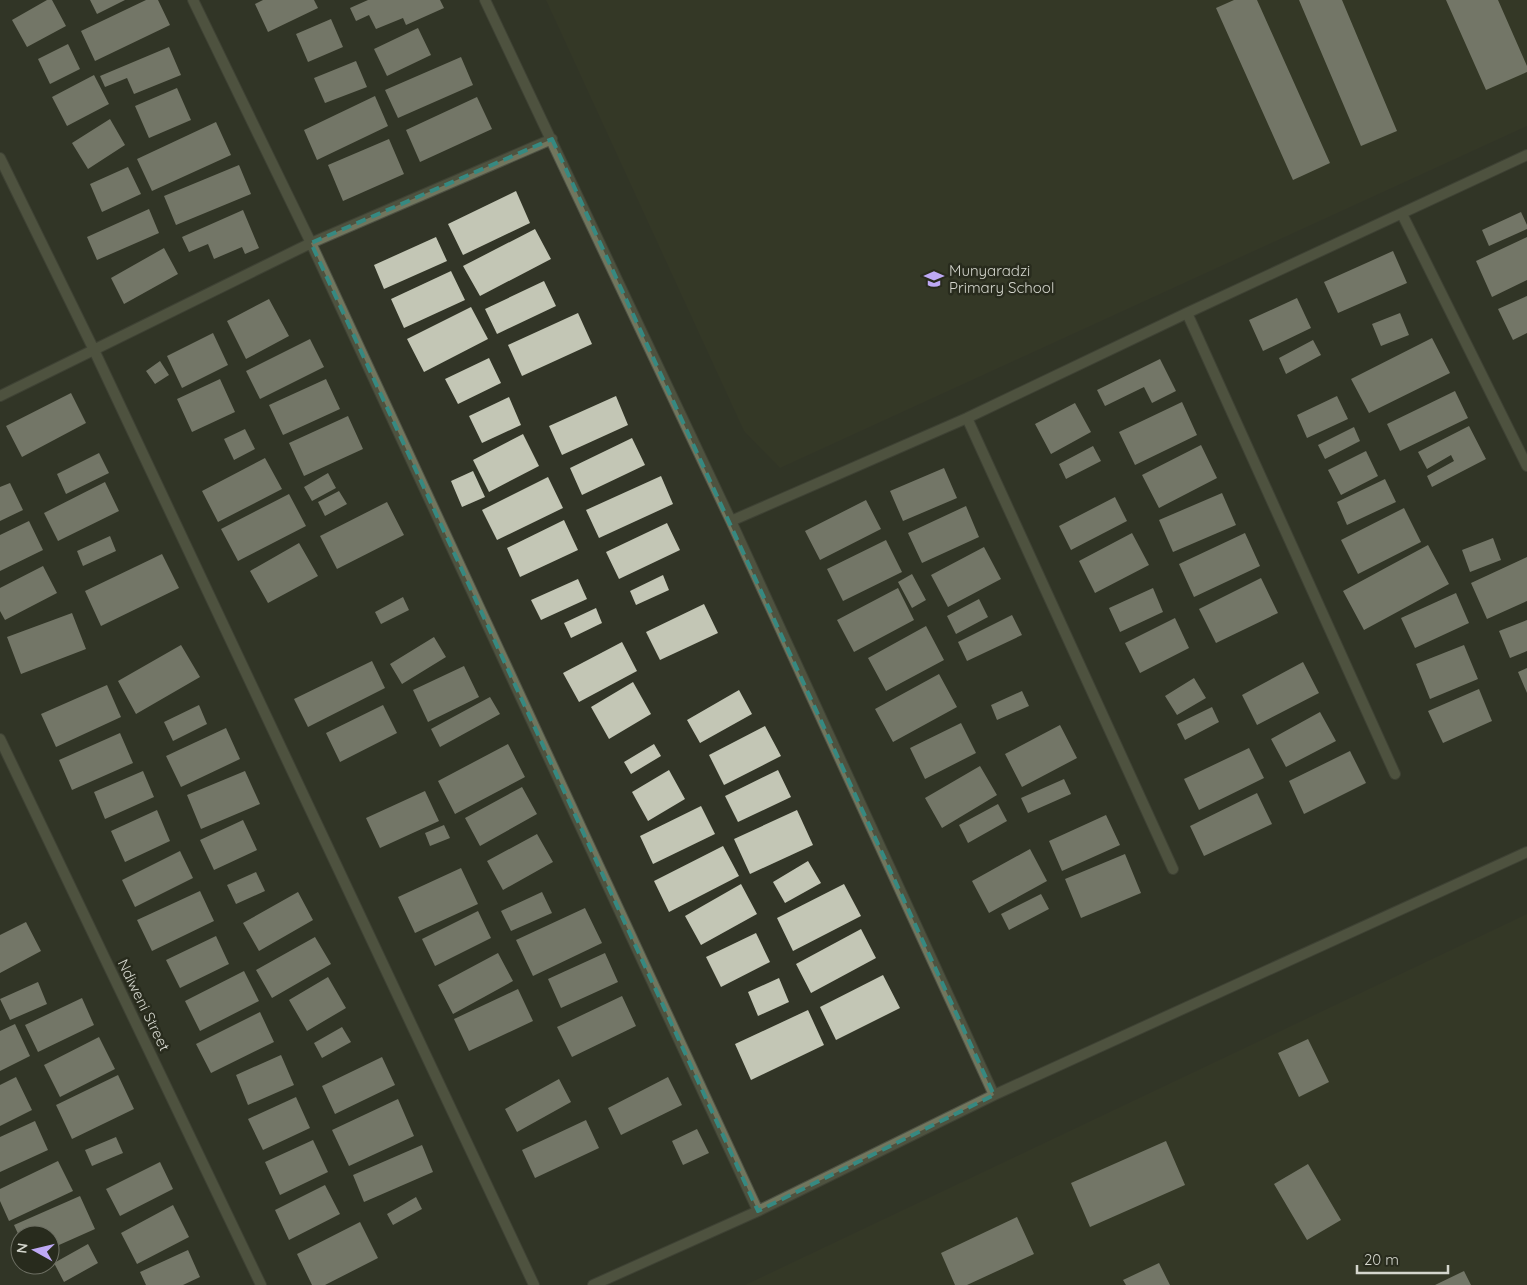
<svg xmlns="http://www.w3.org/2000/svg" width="1527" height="1285" font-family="Quicksand,sans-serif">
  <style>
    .built { fill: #383c27 }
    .building { fill: #c3c6b5 }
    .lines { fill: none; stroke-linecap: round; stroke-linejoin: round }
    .minor-casing { stroke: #4f5245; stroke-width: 12 }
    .minor { stroke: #71765e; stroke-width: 10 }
    .marked { fill: none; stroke: #368981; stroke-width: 4; stroke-dasharray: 10 6; stroke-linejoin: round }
    .labels { text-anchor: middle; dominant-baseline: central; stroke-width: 5; stroke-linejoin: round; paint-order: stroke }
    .poi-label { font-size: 15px; fill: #d4d6cd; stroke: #282b1d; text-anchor: start }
    .street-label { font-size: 15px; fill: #d4d6cd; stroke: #282b1d }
  </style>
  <rect width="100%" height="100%" fill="#323527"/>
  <path class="built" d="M546,0H1527V126L780,468L744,431Z
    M1527,914V1285H745Z"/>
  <path class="building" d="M47,0H52L66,26L27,47L12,20Z
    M90,0H125L97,14Z
    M146,0H158L170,25L95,61L81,31Z
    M263,0H314L318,8L268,32L255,4Z
    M368,0H440L444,8L406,25L403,18L376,29L369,15L356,21L350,8Z
    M1234,0H1257L1330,163L1293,180L1216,8Z
    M1299,0H1342L1397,131L1361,146Z
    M1446,0H1498L1527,66V72L1486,90Z
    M331,19L343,47L308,62L296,34Z
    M418,28L431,55L387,76L374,49Z
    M68,44L80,69L50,84L38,59Z
    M169,47L181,75L134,94L127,78L105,87L100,76Z
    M461,57L473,85L398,118L385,90Z
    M356,61L367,87L325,103L314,78Z
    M94,75L109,104L67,126L52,97Z
    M177,88L191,120L149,138L135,106Z
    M375,96L388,126L317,160L304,130Z
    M477,97L492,129L420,162L406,130Z
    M110,119L125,145L88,169L72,143Z
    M216,122L231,155L152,191L137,159Z
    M389,139L404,174L343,201L328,165Z
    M239,165L251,194L176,225L164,196Z
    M128,167L141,194L102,212L90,184Z
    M516,191L530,223L463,255L448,224Z
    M149,209L159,233L97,260L87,237Z
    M243,210L259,248L245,254L242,247L214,259L208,244L189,252L182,237Z
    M1521,212L1527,225V229L1489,246L1482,230Z
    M535,229L551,259L480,296L463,266Z
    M436,237L447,261L384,289L374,265Z
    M1527,237V280L1492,297L1476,261Z
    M164,248L178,274L124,304L111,278Z
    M1393,251L1407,283L1338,313L1324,282Z
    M451,271L465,300L404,328L391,299Z
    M544,281L556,306L497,334L485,309Z
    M1527,296V333L1513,340L1498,309Z
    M1297,298L1311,328L1263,351L1249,320Z
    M269,299L289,336L246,359L227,321Z
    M471,307L488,339L424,372L407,339Z
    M578,313L592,344L522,376L508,345Z
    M1400,313L1409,335L1381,346L1372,324Z
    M213,333L228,365L182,388L167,356Z
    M1432,338L1450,373L1369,413L1351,379Z
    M310,339L324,367L260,399L246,371Z
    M1313,340L1321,355L1286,374L1279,358Z
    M489,358L501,383L458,404L445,379Z
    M1160,359L1176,391L1152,403L1144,387L1105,406L1097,390Z
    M160,361L169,375L155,384L146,371Z
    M220,379L235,412L192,432L177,399Z
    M326,379L340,409L283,435L269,405Z
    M1455,391L1468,418L1400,451L1387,424Z
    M71,393L86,423L22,457L6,426Z
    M616,396L628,425L562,455L549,426Z
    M1337,396L1348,419L1307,438L1297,415Z
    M509,397L521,425L482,443L469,416Z
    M1182,402L1197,435L1135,465L1119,432Z
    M1075,403L1091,432L1051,454L1035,424Z
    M348,416L363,449L304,476L289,443Z
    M1469,426L1486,459L1432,487L1427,476L1454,461L1451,455L1427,469L1418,452Z
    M1354,427L1360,441L1325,459L1318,445Z
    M245,429L255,449L234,460L224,439Z
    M523,434L539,466L489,492L473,460Z
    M632,438L645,465L582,495L570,468Z
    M1201,445L1217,478L1159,508L1142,475Z
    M1093,446L1101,461L1066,479L1059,464Z
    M1366,451L1378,476L1341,495L1328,470Z
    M99,453L109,473L66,494L57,474Z
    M265,458L282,489L218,522L202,491Z
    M944,468L957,498L903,521L890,491Z
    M473,471L485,497L462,507L451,481Z
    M328,473L336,488L312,501L304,487Z
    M661,476L673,504L599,538L586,510Z
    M548,477L563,508L497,540L482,510Z
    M1385,479L1396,502L1347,525L1337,502Z
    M105,482L119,511L58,541L44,513Z
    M10,483L23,510L0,521V487Z
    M339,491L347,504L325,516L318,502Z
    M1222,493L1236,525L1173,552L1159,520Z
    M289,494L306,526L238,561L221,529Z
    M1115,497L1127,521L1071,550L1059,526Z
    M866,500L881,529L820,560L805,531Z
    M387,502L404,535L337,569L320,536Z
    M966,506L979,537L922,563L908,533Z
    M1404,508L1421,542L1358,574L1341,540Z
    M564,520L578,550L520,577L507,548Z
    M29,521L43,550L0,571V535Z
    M667,523L680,550L619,579L606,552Z
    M1132,533L1149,565L1095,593L1079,561Z
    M1245,533L1260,566L1194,597L1179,564Z
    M110,536L116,551L83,566L77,551Z
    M1493,538L1501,560L1470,572L1462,550Z
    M886,540L902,572L843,601L827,569Z
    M299,543L318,576L268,603L250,571Z
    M1428,545L1449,584L1364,630L1343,591Z
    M984,547L1001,579L948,607L931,575Z
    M162,554L179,588L101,626L85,591Z
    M1527,557V601L1487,619L1471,583Z
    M43,566L57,593L5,620L0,611V588Z
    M912,574L926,600L912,608L898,582Z
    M663,575L669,590L636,605L630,591Z
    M1261,578L1278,613L1216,643L1199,609Z
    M578,579L587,599L541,620L531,600Z
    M898,588L914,620L854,652L837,620Z
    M1153,588L1163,612L1120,632L1109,608Z
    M1456,593L1469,623L1415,648L1401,618Z
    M403,597L409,610L381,624L375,612Z
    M979,599L988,617L956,634L947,616Z
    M704,604L718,633L660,660L646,632Z
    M596,608L602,623L571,638L564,623Z
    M72,613L86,649L21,674L7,637Z
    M1012,615L1022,635L967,661L958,642Z
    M1175,618L1189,648L1140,673L1125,643Z
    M1527,620V651L1510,658L1499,631Z
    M926,626L944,660L886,691L868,658Z
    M434,637L446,657L402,684L390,664Z
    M622,642L637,671L579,702L563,673Z
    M181,645L200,677L136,714L118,681Z
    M1464,645L1478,679L1430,699L1416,664Z
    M372,661L385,688L308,727L294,699Z
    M1303,662L1319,693L1257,725L1242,695Z
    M464,666L479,697L428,722L413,690Z
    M1527,668V693L1518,672Z
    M939,674L957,707L893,742L875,709Z
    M1194,678L1206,698L1177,715L1165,696Z
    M633,682L651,714L609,739L591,707Z
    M107,685L121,717L56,747L41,714Z
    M1479,689L1492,721L1443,743L1428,711Z
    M739,690L752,714L700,743L687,720Z
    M1022,691L1029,706L997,720L991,705Z
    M490,697L500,714L440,747L431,729Z
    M199,705L207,724L173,741L164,722Z
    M383,705L397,733L340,762L326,733Z
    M1212,707L1219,722L1185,740L1177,724Z
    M1320,712L1336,741L1286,767L1271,739Z
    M961,723L976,753L925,779L910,748Z
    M1060,725L1077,758L1022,787L1005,754Z
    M765,726L781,756L724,785L709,755Z
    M226,728L240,759L181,787L166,756Z
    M120,733L133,763L72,790L59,760Z
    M508,744L525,777L455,814L438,781Z
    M654,744L661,756L631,774L624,762Z
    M1249,748L1264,778L1199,810L1184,779Z
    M1350,751L1366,783L1304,814L1289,781Z
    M980,766L997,795L942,828L925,798Z
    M669,770L685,799L648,821L632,792Z
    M778,770L791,797L738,822L725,796Z
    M143,771L154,797L105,819L94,792Z
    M245,771L260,804L201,829L187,795Z
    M1064,779L1071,794L1028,813L1021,798Z
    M522,787L537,814L480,846L465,818Z
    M425,791L439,821L380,848L366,818Z
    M1257,793L1272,824L1204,856L1190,826Z
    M998,804L1007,821L968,843L959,825Z
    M701,806L715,834L653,864L640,836Z
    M157,810L170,841L125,862L111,831Z
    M797,810L813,845L750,874L734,839Z
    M1106,815L1120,845L1062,871L1049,841Z
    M243,820L257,850L214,870L200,840Z
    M444,825L450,838L430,846L425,833Z
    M537,834L553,862L503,890L487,861Z
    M723,846L739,876L669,912L654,881Z
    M1030,849L1047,881L989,913L972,881Z
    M180,851L193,878L135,907L122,880Z
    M1125,854L1141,893L1081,918L1065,879Z
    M808,861L821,883L785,903L773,882Z
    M461,868L478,904L415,933L398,897Z
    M256,872L265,891L236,904L227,885Z
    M741,884L757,914L701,945L685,916Z
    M844,884L861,916L793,951L777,918Z
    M200,891L214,921L152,951L137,920Z
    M298,892L313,920L259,951L243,923Z
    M542,892L552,913L511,931L501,911Z
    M1041,894L1049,909L1009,930L1001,914Z
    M585,908L602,943L533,976L516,940Z
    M478,911L491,938L435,966L422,939Z
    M26,922L41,951L0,973V935Z
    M861,929L876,958L811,993L796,964Z
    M756,933L770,962L721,987L706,957Z
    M216,936L229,964L180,988L166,960Z
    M315,937L331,964L272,998L256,970Z
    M498,953L513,981L453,1014L438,985Z
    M605,953L618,982L561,1008L548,979Z
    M244,971L259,1001L200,1031L185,1001Z
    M883,975L900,1008L836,1040L820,1007Z
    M328,977L346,1008L307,1031L289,1000Z
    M779,978L789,1002L758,1016L748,992Z
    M38,982L47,1004L10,1020L0,999Z
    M518,989L533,1021L469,1051L454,1019Z
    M622,996L636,1026L572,1057L557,1027Z
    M82,998L94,1025L38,1052L25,1025Z
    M808,1010L824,1045L751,1080L735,1044Z
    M260,1012L274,1042L211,1073L196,1044Z
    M15,1024L30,1056L0,1071V1031Z
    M342,1027L351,1042L322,1058L314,1043Z
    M99,1037L115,1069L60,1097L44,1065Z
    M1308,1039L1329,1082L1299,1097L1278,1053Z
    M281,1055L294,1085L248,1105L236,1075Z
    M382,1057L395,1085L335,1114L322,1086Z
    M118,1075L134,1109L72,1139L56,1105Z
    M16,1077L32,1110L0,1126V1085Z
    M668,1077L682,1105L621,1135L608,1108Z
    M559,1079L571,1102L517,1132L505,1109Z
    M296,1097L310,1128L263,1150L248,1119Z
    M398,1099L414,1136L349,1166L332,1130Z
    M586,1120L599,1148L535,1178L522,1150Z
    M35,1121L48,1150L0,1172V1137Z
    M697,1129L709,1153L683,1165L672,1141Z
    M116,1137L123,1153L92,1166L85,1150Z
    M313,1140L328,1172L280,1195L265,1162Z
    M1166,1141L1185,1185L1090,1227L1071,1183Z
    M422,1145L433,1172L364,1202L353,1175Z
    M58,1161L73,1191L9,1221L0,1201V1189Z
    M160,1162L173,1189L120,1216L106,1189Z
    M1308,1164L1341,1220L1307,1240L1274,1184Z
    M325,1185L340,1214L289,1240L275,1210Z
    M80,1196L95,1229L50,1249V1235H20V1238L14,1225Z
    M416,1197L422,1209L393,1225L387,1214Z
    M173,1205L189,1237L137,1264L121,1233Z
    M1017,1217L1034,1254L967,1285H955L941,1253Z
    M360,1222L378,1258L325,1285H312L297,1254Z
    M88,1244L98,1263L64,1282L54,1263Z
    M188,1250L200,1277L183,1285H146L140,1272Z
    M1159,1263L1170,1285H1126L1123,1280Z
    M1464,1271L1471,1285H1435Z"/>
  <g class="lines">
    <defs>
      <path id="minor" d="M193,0L311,243L758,1211
        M485,0L731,521L994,1095
        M0,158L94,350L534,1285
        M1402,214L1527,466
        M1187,313L1395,774
        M0,396L311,243L552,139
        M967,418L1173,869
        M731,521L967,418L1187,313L1527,155
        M0,739L261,1285
        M593,1285L758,1211L994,1095L1527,852"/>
    </defs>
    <use href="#minor" class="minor-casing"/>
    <use href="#minor" class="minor"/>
  </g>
  <path d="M0 0H1527V1285H0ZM552,139L994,1095L758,1211L311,243Z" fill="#323527" fill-opacity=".55" fill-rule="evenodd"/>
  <path class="marked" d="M552,139L994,1095L758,1211L311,243Z"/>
  <defs>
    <symbol id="school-bare" viewBox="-9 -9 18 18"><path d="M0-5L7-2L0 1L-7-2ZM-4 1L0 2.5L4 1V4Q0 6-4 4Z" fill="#bea9f5" stroke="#282b1d" stroke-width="2.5" paint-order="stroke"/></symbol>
  </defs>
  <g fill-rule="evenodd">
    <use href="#school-bare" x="920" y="265" width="28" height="28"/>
  </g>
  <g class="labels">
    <g class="poi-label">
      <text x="949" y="270">Munyaradzi<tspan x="949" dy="17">Primary School</tspan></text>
    </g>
    <g class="street-label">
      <text transform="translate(144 1005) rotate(64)">Ndiweni Street</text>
    </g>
  </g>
  <g transform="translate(35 1250) rotate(278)"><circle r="24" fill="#282b1d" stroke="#6d6f63"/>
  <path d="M0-4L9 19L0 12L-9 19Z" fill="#bea9f5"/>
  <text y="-8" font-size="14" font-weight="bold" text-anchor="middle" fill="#d4d6cd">N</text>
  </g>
  <path d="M1357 1265v8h91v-8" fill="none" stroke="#d4d6cd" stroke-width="2.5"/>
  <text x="1364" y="1265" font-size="15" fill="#d4d6cd" stroke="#282b1d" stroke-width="4" paint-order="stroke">20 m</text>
</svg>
